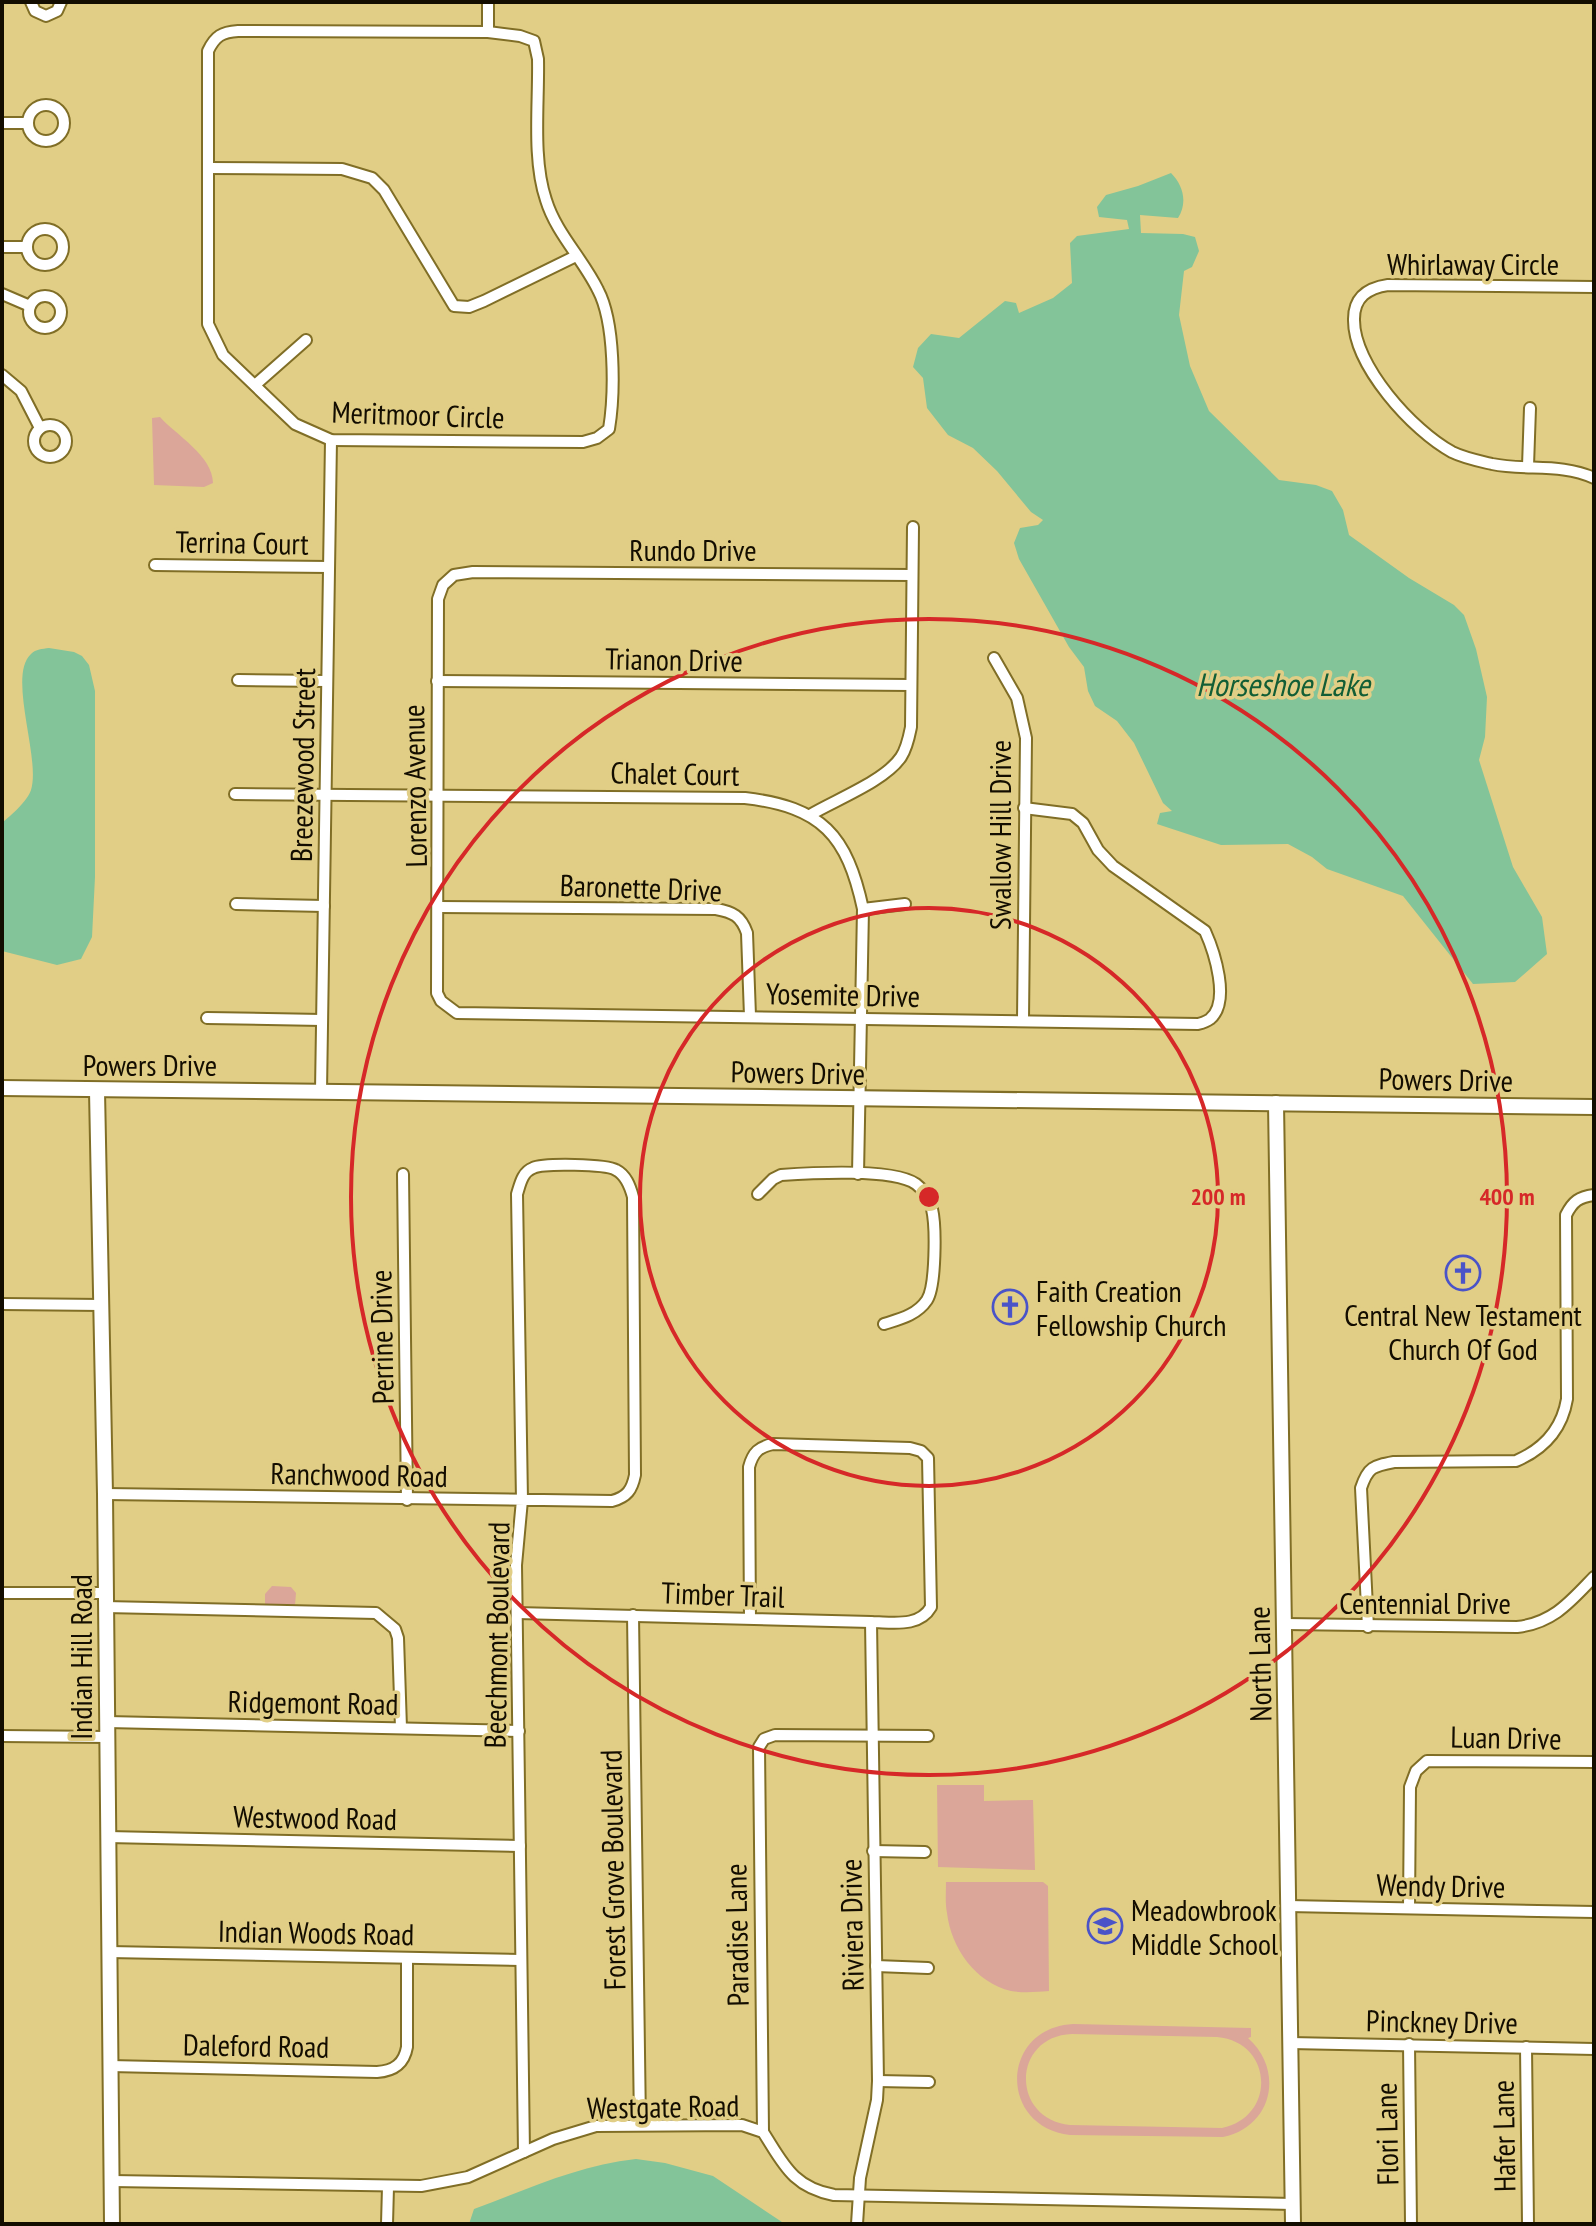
<svg xmlns="http://www.w3.org/2000/svg" width="1596" height="2226" viewBox="0 0 1596 2226" font-family="'PT Sans Narrow',sans-serif">
  <style>
    .green { fill: #dba699; fill-rule: evenodd }
    .water { fill: #83c499 }
    .lines { fill: none; stroke-linecap: round; stroke-linejoin: round }
    .minor-casing { stroke: #806e26; stroke-width: 14 }
    .tertiary-casing { stroke: #806e26; stroke-width: 18 }
    .minor { stroke: #fff; stroke-width: 10 }
    .tertiary { stroke: #fff; stroke-width: 14 }
    .ring { fill: none; stroke: #d62828; stroke-width: 4 }
    .labels { text-anchor: middle; dominant-baseline: central; stroke-width: 7; stroke-linejoin: round; paint-order: stroke }
    .street-label { font-size: 30px; fill: #130d00; stroke: #e1ce86 }
    .poi-label { font-size: 30px; fill: #130d00; stroke: #e1ce86; text-anchor: start }
    .water-label { font-size: 32px; font-style: italic; fill: #125e36; stroke: #e1ce86 }
    .centre { fill: #d62828; stroke: #e1ce86; stroke-width: 4 }
    .ring-label { font-size: 24px; text-anchor: middle; font-weight: bold; fill: #d62828; stroke: #e1ce86; stroke-width: 7; stroke-linejoin: round; paint-order: stroke }
  </style>
  <rect width="100%" height="100%" fill="#e1ce86"/>
  <g class="green">
    <path d="M160,417c16,18 53,39 53,66l-9,4 -50,-2 -2,-67z"/>
    <path d="M272,1586l19,1 5,6 -1,12h-30v-11z"/>
    <path d="M937,1785h47v16l49,-1 2,70 -97,-3z"/>
    <path d="M946,1882h97l5,4 1,105c-13,1 -26,2 -38,0 -35,-8 -60,-43 -64,-78 -2,-10 -1,-21 -1,-31z"/>
    <path d="M1073,2024l178,4v9l-3,1c37,33 24,89 -25,99l-153,-2c-72,-8 -70,-107 3,-111zM1072,2034l145,3c56,5 60,79 5,91l-152,-3c-60,-6 -58,-89 2,-91z"/>
  </g>
  <g class="water">
    <path d="M1171,173c12,12 17,29 7,45l-38,-3 1,18 42,1 12,3 4,14 -7,16 -8,4 -5,44 11,51 19,45 70,69 37,5 16,6 11,19 6,25 60,43 45,27 10,10 12,34 11,48 -2,40 -6,23 34,107 29,50 5,37 -32,28 -42,2 -70,-88 -76,-27 -15,-12 -24,-13 -67,1 -64,-21 3,-11 12,-2 -9,-8 -29,-60 -17,-22 -22,-15 -7,-15 -4,-24 -15,-20 -50,-88 -5,-16 6,-15 18,-3 5,-5 -12,-8 -34,-41 -24,-23 -25,-13 -21,-27 -4,-30 -10,-11 5,-19 13,-14 28,4 46,-37 11,2 3,10 34,-15 19,-15 -2,-40 7,-7 52,-7 -2,-9 -28,-3 -2,-10 9,-12 32,-9z"/>
    <path d="M49,648l25,4 8,4 7,9 6,26v186l-3,60 -11,22 -24,6 -55,-14v-128c9,-8 25,-21 29,-33 10,-32 -24,-114 0,-136 5,-5 11,-5 18,-6z"/>
    <path d="M636,2159l29,4 48,13 72,48h-316l5,-15c54,-20 105,-44 162,-50z"/>
  </g>
  <g class="lines">
    <g class="minor-casing">
      <g id="minor">
        <path d="M31,2l4,9 11,5 11,-5 4,-9"/>
        <path d="M238,31l250,1 32,4 14,5 4,18c1,44 -6,100 8,141 10,33 37,59 52,90 17,32 17,102 11,139l-12,9 -14,4 -252,-2 -36,-16 -72,-69 -15,-31v-273c7,-15 14,-19 30,-20z"/>
        <path d="M488,32v-30"/>
        <circle cx="46" cy="123" r="18"/>
        <path d="M2,123h26"/>
        <path d="M208,168l134,1 30,9 12,12 70,116 15,1 15,-6 92,-45"/>
        <circle cx="45" cy="247" r="18"/>
        <path d="M2,247h25"/>
        <path d="M1594,287l-206,-2c-20,3 -34,12 -34,34 -1,46 59,112 98,133 12,6 27,9 40,12 35,7 69,-1 102,14"/>
        <path d="M2,294l28,12"/>
        <circle cx="45" cy="312" r="16"/>
        <path d="M2,375l19,16 19,37"/>
        <path d="M255,385l51,-45"/>
        <circle cx="50" cy="441" r="16"/>
        <path d="M1528,466l2,-58"/>
        <path d="M155,565l174,2"/>
        <path d="M912,575l-439,-3 -19,3 -11,10 -5,14 -1,394 4,8 16,12 741,11c4,-1 8,-2 12,-5 21,-17 4,-68 -5,-88l-92,-65 -15,-16 -15,-27 -11,-9 -48,-6"/>
        <path d="M994,658l23,40 9,40 -3,282"/>
        <path d="M238,680l89,1"/>
        <path d="M437,681l474,4"/>
        <path d="M235,794l510,4c77,9 102,37 118,111l-5,265"/>
        <path d="M810,815c25,-15 75,-34 91,-58 6,-9 8,-20 10,-30l2,-200"/>
        <path d="M236,904l88,2"/>
        <path d="M439,907l277,2c17,3 25,7 31,24l3,83"/>
        <path d="M863,909l42,-5"/>
        <path d="M207,1018l115,2"/>
        <path d="M321,1091l10,-651"/>
        <path d="M403,1174l4,326"/>
        <path d="M758,1194l15,-15 8,-4c29,-2 113,-7 135,9 8,6 14,15 16,25 4,17 4,77 -5,91 -10,15 -27,19 -43,24"/>
        <path d="M2,1304l100,1"/>
        <path d="M105,1494c169,3 338,5 507,7 15,-4 20,-11 23,-26l-2,-278c-3,-11 -7,-22 -17,-27 -10,-6 -73,-7 -83,-2 -11,4 -13,17 -16,26l5,306 -6,65 8,587"/>
        <path d="M2,1593h103"/>
        <path d="M105,1607l271,6 19,16 3,9 3,90"/>
        <path d="M517,1613l354,9c21,0 48,6 60,-15l-3,-149 -7,-7 -11,-3 -137,-4c-14,3 -20,8 -24,23l1,152"/>
        <path d="M633,1615l7,510"/>
        <path d="M1285,1624l232,3c36,-4 53,-25 77,-50"/>
        <path d="M1368,1627l-7,-139c7,-21 12,-22 33,-26l122,-1c28,-12 46,-32 51,-62l-1,-184c7,-14 13,-18 28,-20"/>
        <path d="M107,1722l412,9"/>
        <path d="M2,1736l105,1"/>
        <path d="M108,1837l412,9"/>
        <path d="M873,1851l52,1"/>
        <path d="M1288,1906l306,6"/>
        <path d="M1409,1908l1,-121 6,-16 11,-10 167,1"/>
        <path d="M109,1952l412,8"/>
        <path d="M876,1966l52,2"/>
        <path d="M1290,2043l304,6"/>
        <path d="M1409,2044l2,180"/>
        <path d="M1526,2047l2,177"/>
        <path d="M110,2066l267,6c17,-1 27,-8 30,-25v-89"/>
        <path d="M878,2081l51,1"/>
        <path d="M763,2132l-4,-385 5,-8 11,-4 153,1"/>
        <path d="M112,2181l309,5 47,-9 85,-38 43,-13 146,-1 21,7c20,31 29,55 71,63l459,9"/>
        <path d="M387,2224l1,-37"/>
        <path d="M857,2224l3,-46 17,-78 1,-19 -7,-459"/>
      </g>
    </g>
    <g class="tertiary-casing">
      <g id="tertiary">
        <path d="M2,1088l1592,19"/>
        <path d="M97,1091l8,403 7,730"/>
        <path d="M1276,1103l17,1121"/>
      </g>
    </g>
    <use href="#minor" class="minor"/>
    <use href="#tertiary" class="tertiary"/>
  </g>
  <g class="ring">
    <circle cx="929" cy="1197" r="289"/>
    <circle cx="929" cy="1197" r="578"/>
  </g>
  <defs>
    <g id="church-ring" transform="scale(1.8)"><circle r="9.5" fill="#e1ce86" stroke="#4a53c8" stroke-width="1.5"/><path d="M-1.2-6h2.4v3.5h3.3v2.4h-3.3V6h-2.4V-.1h-3.3v-2.4h3.3Z" fill="#4a53c8"/></g>
    <g id="school-ring" transform="scale(1.8)"><circle r="9.5" fill="#e1ce86" stroke="#4a53c8" stroke-width="1.5"/><path d="M0-5L7-2L0 1L-7-2ZM-4 1L0 2.5L4 1V4Q0 6-4 4Z" fill="#4a53c8"/></g>
  </defs>
  <g fill-rule="evenodd">
    <use href="#church-ring" x="1463" y="1273"/>
    <use href="#church-ring" x="1010" y="1307"/>
    <use href="#school-ring" x="1105" y="1926"/>
  </g>
  <g class="labels">
    <g class="street-label">
      <text x="1473" y="263">Whirlaway Circle</text>
      <text transform="translate(418 414) rotate(2)">Meritmoor Circle</text>
      <text transform="translate(242 542) rotate(1)">Terrina Court</text>
      <text x="693" y="549">Rundo Drive</text>
      <text transform="translate(674 659) rotate(1)">Trianon Drive</text>
      <text transform="translate(302 765) rotate(-89)">Breezewood Street</text>
      <text transform="translate(675 773) rotate(1)">Chalet Court</text>
      <text transform="translate(414 786) rotate(-91)">Lorenzo Avenue</text>
      <text transform="translate(999 835) rotate(-90)">Swallow Hill Drive</text>
      <text transform="translate(641 887) rotate(2)">Baronette Drive</text>
      <text transform="translate(843 994) rotate(1)">Yosemite Drive</text>
      <text x="150" y="1064">Powers Drive</text>
      <text transform="translate(798 1072) rotate(1)">Powers Drive</text>
      <text transform="translate(1446 1079) rotate(1)">Powers Drive</text>
      <text transform="translate(381 1337) rotate(-91)">Perrine Drive</text>
      <text transform="translate(359 1474) rotate(1)">Ranchwood Road</text>
      <text transform="translate(723 1594) rotate(2)">Timber Trail</text>
      <text x="1425" y="1602">Centennial Drive</text>
      <text transform="translate(496 1635) rotate(-89)">Beechmont Boulevard</text>
      <text transform="translate(80 1657) rotate(-90)">Indian Hill Road</text>
      <text transform="translate(1259 1664) rotate(-91)">North Lane</text>
      <text transform="translate(313 1702) rotate(1)">Ridgemont Road</text>
      <text transform="translate(1506 1737) rotate(1)">Luan Drive</text>
      <text transform="translate(315 1817) rotate(1)">Westwood Road</text>
      <text transform="translate(612 1870) rotate(-91)">Forest Grove Boulevard</text>
      <text transform="translate(1441 1885) rotate(1)">Wendy Drive</text>
      <text transform="translate(851 1925) rotate(-91)">Riviera Drive</text>
      <text transform="translate(316 1932) rotate(1)">Indian Woods Road</text>
      <text transform="translate(736 1935) rotate(-91)">Paradise Lane</text>
      <text transform="translate(1442 2021) rotate(1)">Pinckney Drive</text>
      <text transform="translate(256 2045) rotate(1)">Daleford Road</text>
      <text transform="translate(663 2106) rotate(-1)">Westgate Road</text>
      <text transform="translate(1386 2134) rotate(-91)">Flori Lane</text>
      <text transform="translate(1503 2136) rotate(-91)">Hafer Lane</text>
    </g>
    <g class="poi-label">
      <text x="1036" y="1290">Faith Creation<tspan x="1036" dy="34">Fellowship Church</tspan></text>
      <text x="1463" y="1314" text-anchor="middle">Central New Testament<tspan x="1463" dy="34">Church Of God</tspan></text>
      <text x="1131" y="1909">Meadowbrook<tspan x="1131" dy="34">Middle School</tspan></text>
    </g>
    <g class="water-label">
      <text x="1283" y="684">Horseshoe Lake</text>
    </g>
  </g>
  <circle cx="929" cy="1197" r="12" class="centre"/>
  <g class="ring-label">
    <text x="1218" y="1205">200 m</text>
    <text x="1507" y="1205">400 m</text>
  </g>
  <rect width="1596" height="2226" fill="none" stroke="#130d00" stroke-width="8"/>
</svg>
